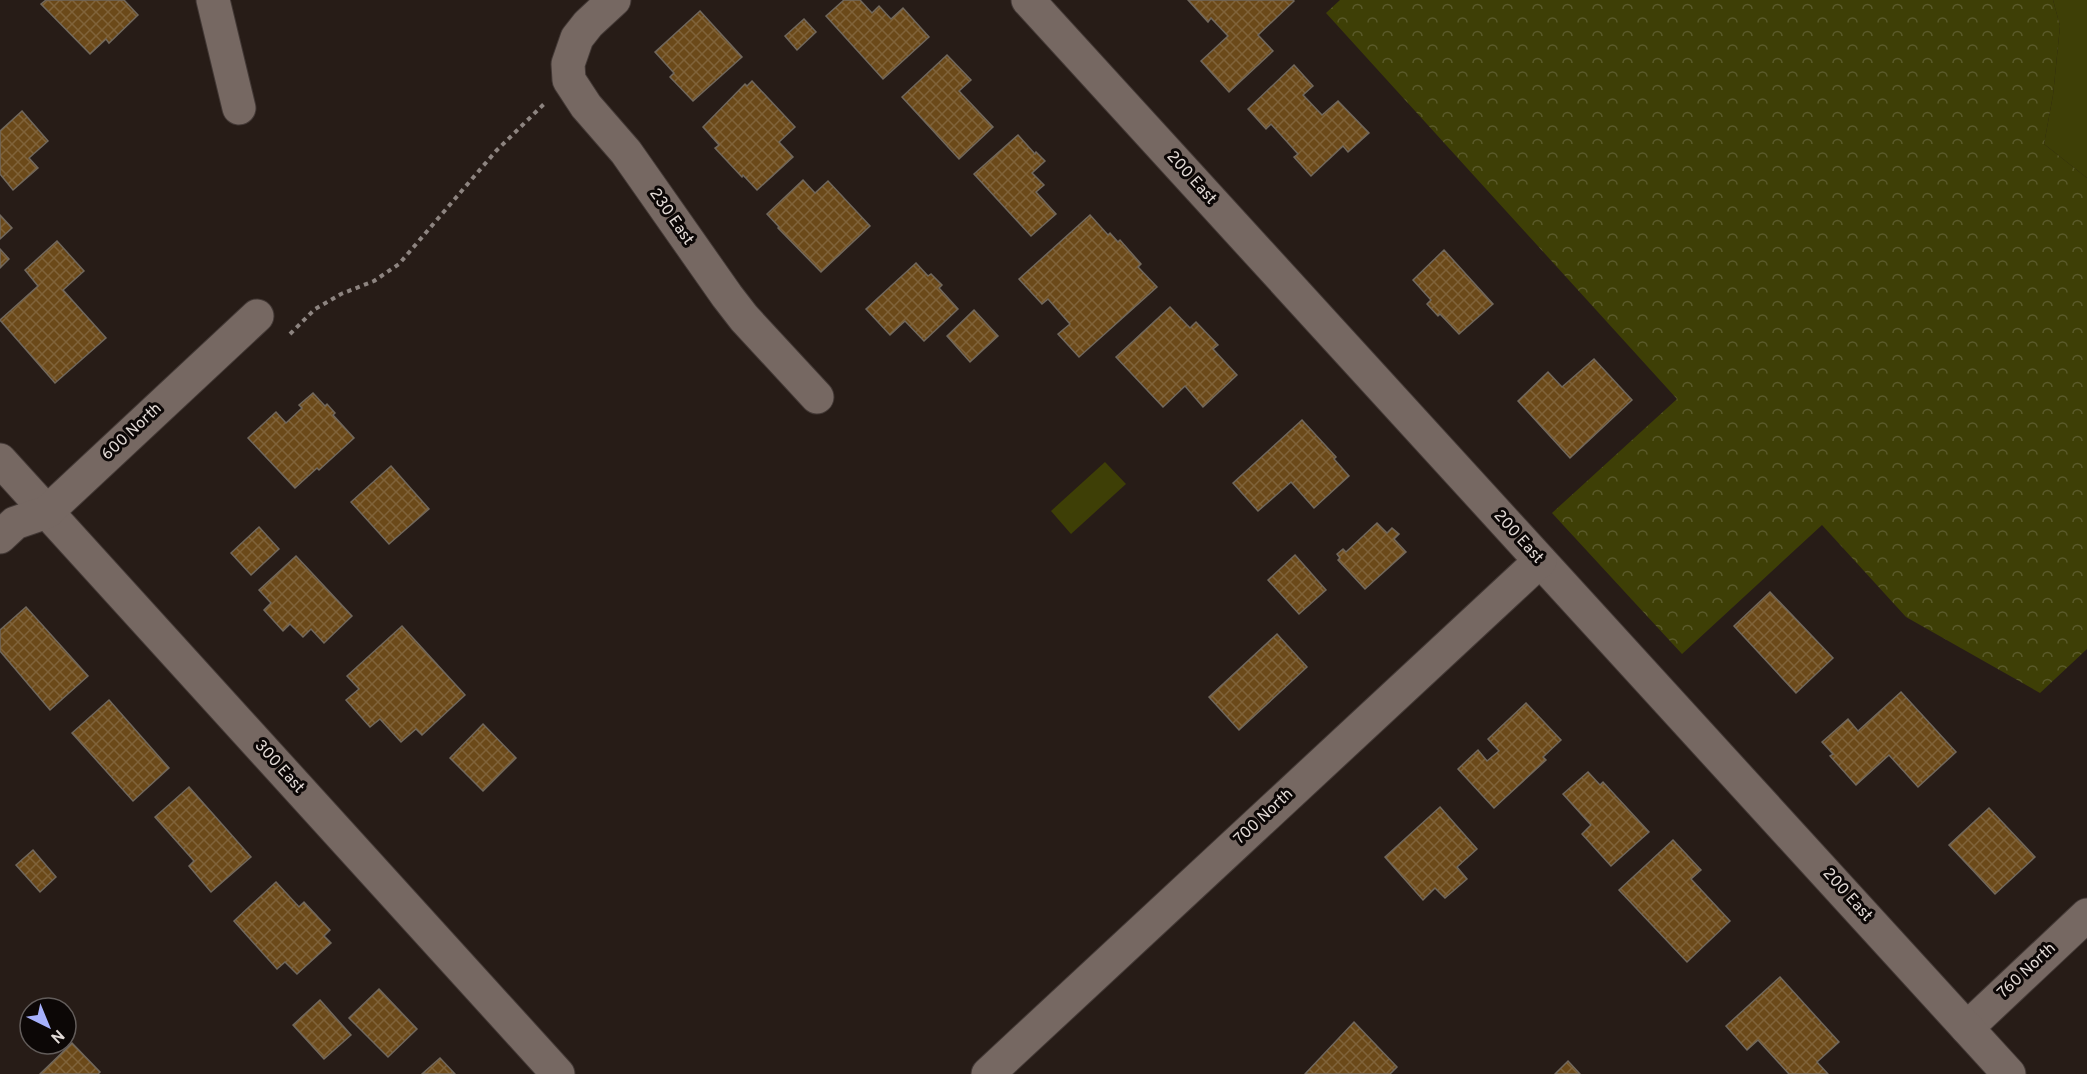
<svg xmlns="http://www.w3.org/2000/svg" width="2087" height="1074" viewBox="0 0 2087 1074" font-family="Overpass,sans-serif">
  <style>
    .grass { fill: #3e3f06 }
    .forest { fill: url(#forest-crowns) }
    .building { fill: url(#building-cross-hatch); stroke: #71685d; stroke-width: 1.5 }
    .lines { fill: none; stroke-linecap: round; stroke-linejoin: round }
    .minor-casing { stroke: #433936; stroke-width: 35 }
    .tertiary-casing { stroke: #433936; stroke-width: 35 }
    .path { stroke: #8d8480; stroke-width: 4; stroke-dasharray: 4.5 4.5; stroke-linecap: butt }
    .minor { stroke: #766862; stroke-width: 33 }
    .tertiary { stroke: #766862; stroke-width: 33 }
    .labels { text-anchor: middle; dominant-baseline: central; stroke-width: 6; stroke-linejoin: round; paint-order: stroke }
    .street-label { font-size: 16px; fill: #e3dbd7; stroke: #0c0706 }
  </style>
  <defs>
    <pattern id="forest-crowns" width="20" height="18" patternUnits="userSpaceOnUse" patternTransform="scale(1.5)"><rect width="20" height="18" fill="#3e3f06"/><path d="M2 6a3 3 0 1 1 6 0M12 15a3 3 0 1 1 6 0" fill="none" stroke="#5a5a2a"/></pattern>
    <pattern id="building-cross-hatch" width="8" height="8" patternUnits="userSpaceOnUse" patternTransform="scale(1.5)"><rect width="8" height="8" fill="#6b4919"/><path d="M0 0l8 8M0 8l8-8" fill="none" stroke="#80633a"/></pattern>
  </defs>
  <rect width="100%" height="100%" fill="#271c17"/>
  <g class="grass">
    <path d="M2053,0h34v178l-43,-34 9,-49 7,-69z"/>
    <path d="M1105,462l21,22 -55,50 -20,-23z"/>
  </g>
  <path class="forest" d="M1340,0h713l7,26 -7,69 -9,49 43,34v471l-47,44 -134,-76 -84,-92 -140,129 -130,-141 125,-114 -351,-386z"/>
  <g class="building">
    <path d="M46,0h78l14,15 -29,28 -3,-4 -16,15 -49,-50z"/>
    <path d="M844,0h16l12,13 7,-7 12,13 12,-11 26,29 -46,42 -57,-63z"/>
    <path d="M1188,0h105l1,1 -36,34 15,16 -44,41 -28,-31 27,-25 -17,-18 -3,4z"/>
    <path d="M700,11l42,46 -49,44 -23,-24 4,-4 -19,-21z"/>
    <path d="M804,19l12,13 -19,18 -12,-14z"/>
    <path d="M947,55l24,25 -12,11 34,36 -34,32 -57,-62z"/>
    <path d="M1294,65l19,21 -10,9 19,20 16,-14 31,32 -21,19 -5,-6 -32,30 -17,-19 4,-3 -27,-30 -5,5 -18,-20z"/>
    <path d="M752,81l43,46 -16,15 14,15 -36,33 -14,-15 -1,2 -27,-29 4,-3 -16,-18 42,-43 2,2z"/>
    <path d="M22,111l26,30 -19,17 9,10 -25,22 -13,-16v-43z"/>
    <path d="M1018,135l17,19 1,-2 9,9 -13,12 12,12 -8,7 20,22 -25,22 -57,-62z"/>
    <path d="M803,180l12,13 13,-12 42,45 -49,46 -43,-44 1,-1 -12,-13z"/>
    <path d="M0,215l12,13 -12,11z"/>
    <path d="M1090,215l18,20 2,-2 8,9 2,-2 21,24 -3,3 19,20 -78,70 -21,-23 12,-10 -22,-25 -6,5 -23,-25z"/>
    <path d="M57,241l27,30 -21,19 43,48 -51,45 -55,-63 38,-34 -13,-16z"/>
    <path d="M0,249l9,10 -9,9z"/>
    <path d="M1444,250l49,54 -34,30 -19,-20 -2,2 -11,-12 4,-4 -18,-20z"/>
    <path d="M916,263l12,13 3,-2 11,11 -3,3 19,21 -34,32 -19,-20 -15,14 -24,-26z"/>
    <path d="M1170,307l20,21 6,-6 22,23 -5,4 24,26 -34,32 -18,-21 -22,21 -47,-50z"/>
    <path d="M974,310l24,26 -28,26 -23,-26z"/>
    <path d="M1594,359l38,41 -62,58 -52,-57 30,-29 14,15z"/>
    <path d="M313,393l12,13 2,-2 8,9 -2,2 21,23 -35,32 -2,-2 -22,20 -47,-50 28,-26 10,11 16,-15 -3,-3z"/>
    <path d="M1302,420l34,37 -2,2 15,17 -35,32 -23,-26 -33,29 -25,-28z"/>
    <path d="M391,466l38,43 -40,35 -38,-42z"/>
    <path d="M1377,523l10,10 5,-5 7,6 -5,5 12,13 -41,37 -27,-29 2,-2 -3,-4 6,-5 3,3z"/>
    <path d="M259,527l20,22 -28,26 -20,-22z"/>
    <path d="M1295,555l31,35 -27,24 -31,-34z"/>
    <path d="M296,556l56,60 -28,27 -13,-14 -8,8 -13,-13 -7,7 -19,-21 7,-7 -12,-13z"/>
    <path d="M1770,592l63,66 -37,35 -62,-67z"/>
    <path d="M26,607l62,69 -38,34 -50,-59v-21z"/>
    <path d="M402,626l63,69 -43,40 -6,-6 -15,13 -21,-23 -10,8 -24,-27 13,-11 -12,-13z"/>
    <path d="M1277,634l30,33 -68,63 -30,-33z"/>
    <path d="M1901,692l55,60 -38,35 -29,-32 -33,30 -26,-29 3,-2 -11,-12 26,-23 10,12z"/>
    <path d="M109,700l60,68 -36,33 -61,-68z"/>
    <path d="M1526,703l35,37 -18,17 3,3 -52,48 -36,-39 20,-19 9,11 12,-10 -11,-12z"/>
    <path d="M483,724l33,34 -33,33 -33,-33z"/>
    <path d="M1588,772l12,13 3,-3 46,50 -38,34 -29,-32 9,-9 -28,-31z"/>
    <path d="M189,787l62,70 -40,35 -22,-26 5,-5 -39,-44z"/>
    <path d="M1440,807l37,42 -20,18 10,12 -22,19 -10,-10 -12,12 -38,-43z"/>
    <path d="M1989,808l46,49 -40,37 -46,-49z"/>
    <path d="M1673,840l28,30 -10,9 39,42 -43,41 -68,-72z"/>
    <path d="M33,850l23,27 -16,15 -24,-27z"/>
    <path d="M276,882l23,25 5,-5 26,28 -6,6 7,7 -34,31 -12,-12 -8,7 -43,-48z"/>
    <path d="M1780,977l59,65 -22,20 11,12h-39l-31,-34 -11,10 -21,-24z"/>
    <path d="M379,989l38,40 -29,28 -39,-39z"/>
    <path d="M320,1000l31,35 -27,24 -31,-34z"/>
    <path d="M1354,1022l43,45 -7,7h-85z"/>
    <path d="M72,1043l28,29 -2,2h-58z"/>
    <path d="M440,1058l15,16h-33z"/>
    <path d="M1568,1061l12,13h-25z"/>
  </g>
  <g class="lines">
    <g class="minor-casing">
      <g id="minor">
        <path d="M213,0l26,108"/>
        <path d="M614,0l-26,24 -11,14 -9,26 1,16 17,26 40,46 101,144 17,22 73,79"/>
        <path d="M0,460l558,614"/>
        <path d="M0,537l15,-14 32,-11 210,-196"/>
        <path d="M1967,1028l120,-113"/>
      </g>
    </g>
    <g class="tertiary-casing">
      <g id="tertiary">
        <path d="M1028,0l981,1074"/>
        <path d="M988,1074l552,-513"/>
      </g>
    </g>
    <path class="path" d="M290,334l25,-25 26,-15 33,-13 25,-17 97,-113 49,-48"/>
    <use href="#minor" class="minor"/>
    <use href="#tertiary" class="tertiary"/>
  </g>
  <g class="labels">
    <g class="street-label">
      <text transform="translate(1191 178) rotate(48)">200 East</text>
      <text transform="translate(671 217) rotate(55)">230 East</text>
      <text transform="translate(132 432) rotate(-43)">600 North</text>
      <text transform="translate(1518 537) rotate(48)">200 East</text>
      <text transform="translate(279 767) rotate(48)">300 East</text>
      <text transform="translate(1264 817) rotate(-43)">700 North</text>
      <text transform="translate(1847 895) rotate(48)">200 East</text>
      <text transform="translate(2027 971) rotate(-43)">760 North</text>
    </g>
  </g>
  <g transform="translate(48 1026) rotate(137)"><circle r="28" fill="#0c0706" stroke="#625c5a" stroke-width="1.5"/>
  <path d="M0-4.5L10 22L0 15L-10 22Z" fill="#a7b1fc"/>
  <text y="-9" font-size="16" font-weight="bold" text-anchor="middle" fill="#e3dbd7">N</text>
  </g>
</svg>
